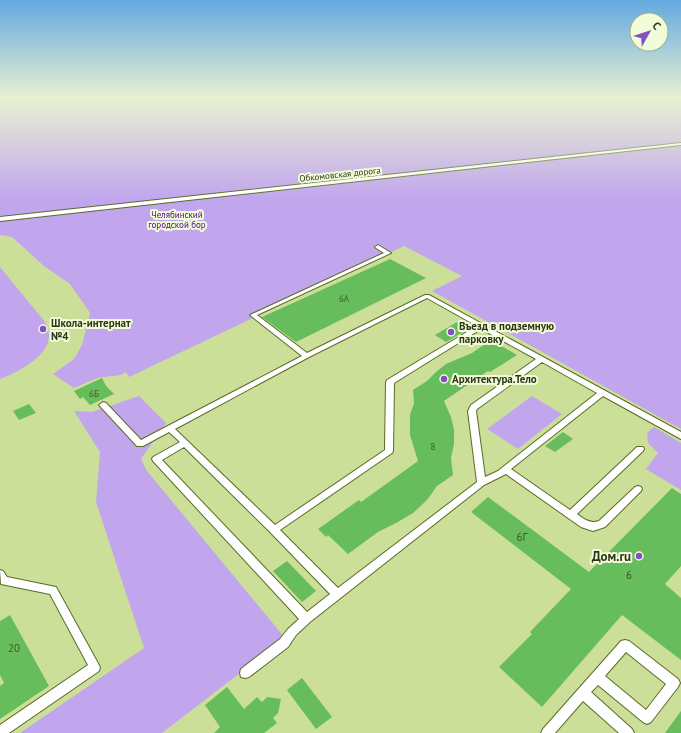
<svg xmlns="http://www.w3.org/2000/svg" width="681" height="733" viewBox="0 0 681 733" font-family="'PT Sans',sans-serif">
  <style>
    .green { fill: #c1a6ee }
    .building { fill: #67bc5c }
    .lines { fill: none; stroke-linecap: round; stroke-linejoin: round }
    .service-casing { stroke: #5b6b27; stroke-width: 2 }
    .service { fill: #fff; fill-rule: evenodd }
    .poi-dot { fill: #844ec5; stroke: #f1fcd8; stroke-width: 1.5 }
    .labels { text-anchor: middle; dominant-baseline: central; stroke-width: 4; stroke-linejoin: round; paint-order: stroke }
    .far-street-label { font-size: 9px; fill: #2e3619; stroke: #f1fcd8 }
    .far-park-label { font-size: 9px; fill: #50028a; stroke: #f1fcd8 }
    .number-label { font-size: 9px; fill: #3c582a }
    .poi-label { font-size: 11px; font-weight: bold; fill: #2e3619; stroke: #f1fcd8; text-anchor: start }
    .near-number-label { font-size: 11px; fill: #3c582a }
    .near-poi-label { font-size: 13px; font-weight: bold; fill: #2e3619; stroke: #f1fcd8; text-anchor: end }
  </style>
  <rect width="100%" height="100%" fill="#cbdf99"/>
  <g class="green">
    <path d="M0,97h681v332l-249,-138 30,-15 -58,-30 -275,131 -3,-5 -5,3 -24,3 -23,10 -21,-14 21,-15 8,-14 8,-32 -20,-29 -26,-18 -32,-29 -12,-2z"/>
    <path d="M0,267l45,55c17,28 -24,49 -45,57z"/>
    <path d="M139,396l27,27 -25,36 6,12 138,167 -123,95h-142l124,-85 -48,-146 4,-50 -26,-41 18,1z"/>
    <path d="M532,396l30,18 -44,35 -31,-20z"/>
    <path d="M654,427l27,16v47l-35,-21 12,-16 -10,-10 -1,-10z"/>
  </g>
  <g class="building">
    <path d="M390,259l36,19 -130,64 -34,-25z"/>
    <path d="M457,322l11,7 -22,13 -11,-7z"/>
    <path d="M491,340l26,15 -27,17 -2,-1 -44,30 7,16 3,13v14l-3,14 2,17 -16,11 -10,14 -14,13 -17,10 -18,9 -30,22 -20,-19 -2,2 -8,-8 41,-29 2,2 57,-41 -8,-26v-20l4,-12 -1,-13 14,-9 9,-9 10,-8 26,-11z"/>
    <path d="M102,378l4,8 8,8 -24,11 -7,-8 -3,2 -6,-8z"/>
    <path d="M29,404l7,9 -17,7 -6,-9z"/>
    <path d="M563,432l10,7 -18,13 -10,-6z"/>
    <path d="M672,488l9,6v72l-16,18 16,14v62l-59,-45 -80,92 -43,-40 33,-33 -2,-2 41,-43 -100,-77 17,-15 101,75z"/>
    <path d="M287,561l29,30 -14,11 -29,-31z"/>
    <path d="M10,615l39,71 -49,33v-33l4,-3 -4,-8v-54z"/>
    <path d="M302,678l30,39 -16,12 -29,-39z"/>
    <path d="M227,687l17,22 13,-12 5,5 5,-5 14,2 -3,14 -5,5 4,5 -13,10h-50l6,-6 -15,-22z"/>
    <path d="M681,711v22h-16z"/>
  </g>
  <g class="lines">
    <g class="service-casing">
      <g id="service">
        <path d="M681,143v2l-681,76v-4z"/>
        <path d="M378,245l13,8 -134,62 50,38 118,-58h4l252,137v7l-78,-43 -92,73 59,41 67,-63h6l1,2 -1,2 -66,63c7,5 13,10 22,7l36,-34 3,-1 3,1 1,2 -1,2 -36,36 -12,4 -12,-4 -75,-53 -22,11 -174,137 -14,13 -8,12 -39,30 -4,1 -4,-1 -1,-4 1,-4 39,-30 8,-10 11,-10 -146,-158 -1,-2 1,-2 27,-15 -11,-10 -26,14h-6l-38,-41 4,-3 3,1 35,37 161,-84 -52,-41 134,-62 -8,-5 -1,-1zM427,298l50,28 -90,54 -1,2 -1,68 -110,75 -100,-96 134,-72zM481,329l55,30 -65,46 -3,6 9,71 -139,106 -58,-58 112,-77 1,-2 1,-68zM542,362l55,31 -99,78 -13,6 -9,-66 1,-2zM184,447l87,86 59,61 -23,18 -145,-152z"/>
        <path d="M0,570l3,1 4,6 49,10 44,80 -1,4 -90,62h-9v-8l88,-60 -38,-71 -49,-10z"/>
        <path d="M625,640l4,1 49,38 2,4 -2,4 -27,35 -4,2 -4,-2 -45,-37 -7,7 41,37 2,4h-15l-36,-32 -28,32h-14l2,-4 78,-88zM626,652l40,32 -20,26 -41,-34z"/>
      </g>
    </g>
    <use href="#service" class="service"/>
  </g>
  <linearGradient id="sky" x2="0" y2="1"><stop stop-color="#63a9e1"/><stop offset="0.49" stop-color="#e8f1d1"/><stop offset="1" stop-color="#e8f1d1" stop-opacity="0"/></linearGradient>
  <rect width="681" height="199" fill="url(#sky)"/>
  <g class="poi-dot">
    <circle cx="43" cy="329" r="4"/>
    <circle cx="451" cy="332" r="4"/>
    <circle cx="444" cy="379" r="4"/>
    <circle cx="639" cy="556" r="4"/>
  </g>
  <g class="labels">
    <g class="far-street-label">
      <text transform="translate(340 174) rotate(-6)">Обкомовская дорога</text>
    </g>
    <g class="far-park-label">
      <text x="177" y="214">Челябинский<tspan x="177" dy="10">городской бор</tspan></text>
    </g>
    <g class="number-label">
      <text x="344" y="298">6А</text>
      <text x="94" y="393">6Б</text>
      <text x="433" y="446">8</text>
    </g>
    <g class="poi-label">
      <text x="51" y="323">Школа-интернат<tspan x="51" dy="13">№4</tspan></text>
      <text x="459" y="326">Въезд в подземную<tspan x="459" dy="13">парковку</tspan></text>
      <text x="452" y="379">Архитектура.Тело</text>
    </g>
    <g class="near-number-label">
      <text x="522" y="537">6Г</text>
      <text x="629" y="575">6</text>
      <text x="14" y="648">20</text>
    </g>
    <g class="near-poi-label">
      <text x="631" y="556">Дом.ru</text>
    </g>
  </g>
  <g transform="translate(649 32) rotate(51)"><circle r="19" fill="#f1fcd8" stroke="#a3ad8c"/>
  <path d="M0-3L7 15L0 10L-7 15Z" fill="#844ec5"/>
  <text y="-6" font-size="11" font-weight="bold" text-anchor="middle" fill="#2e3619">С</text>
  </g>
</svg>
